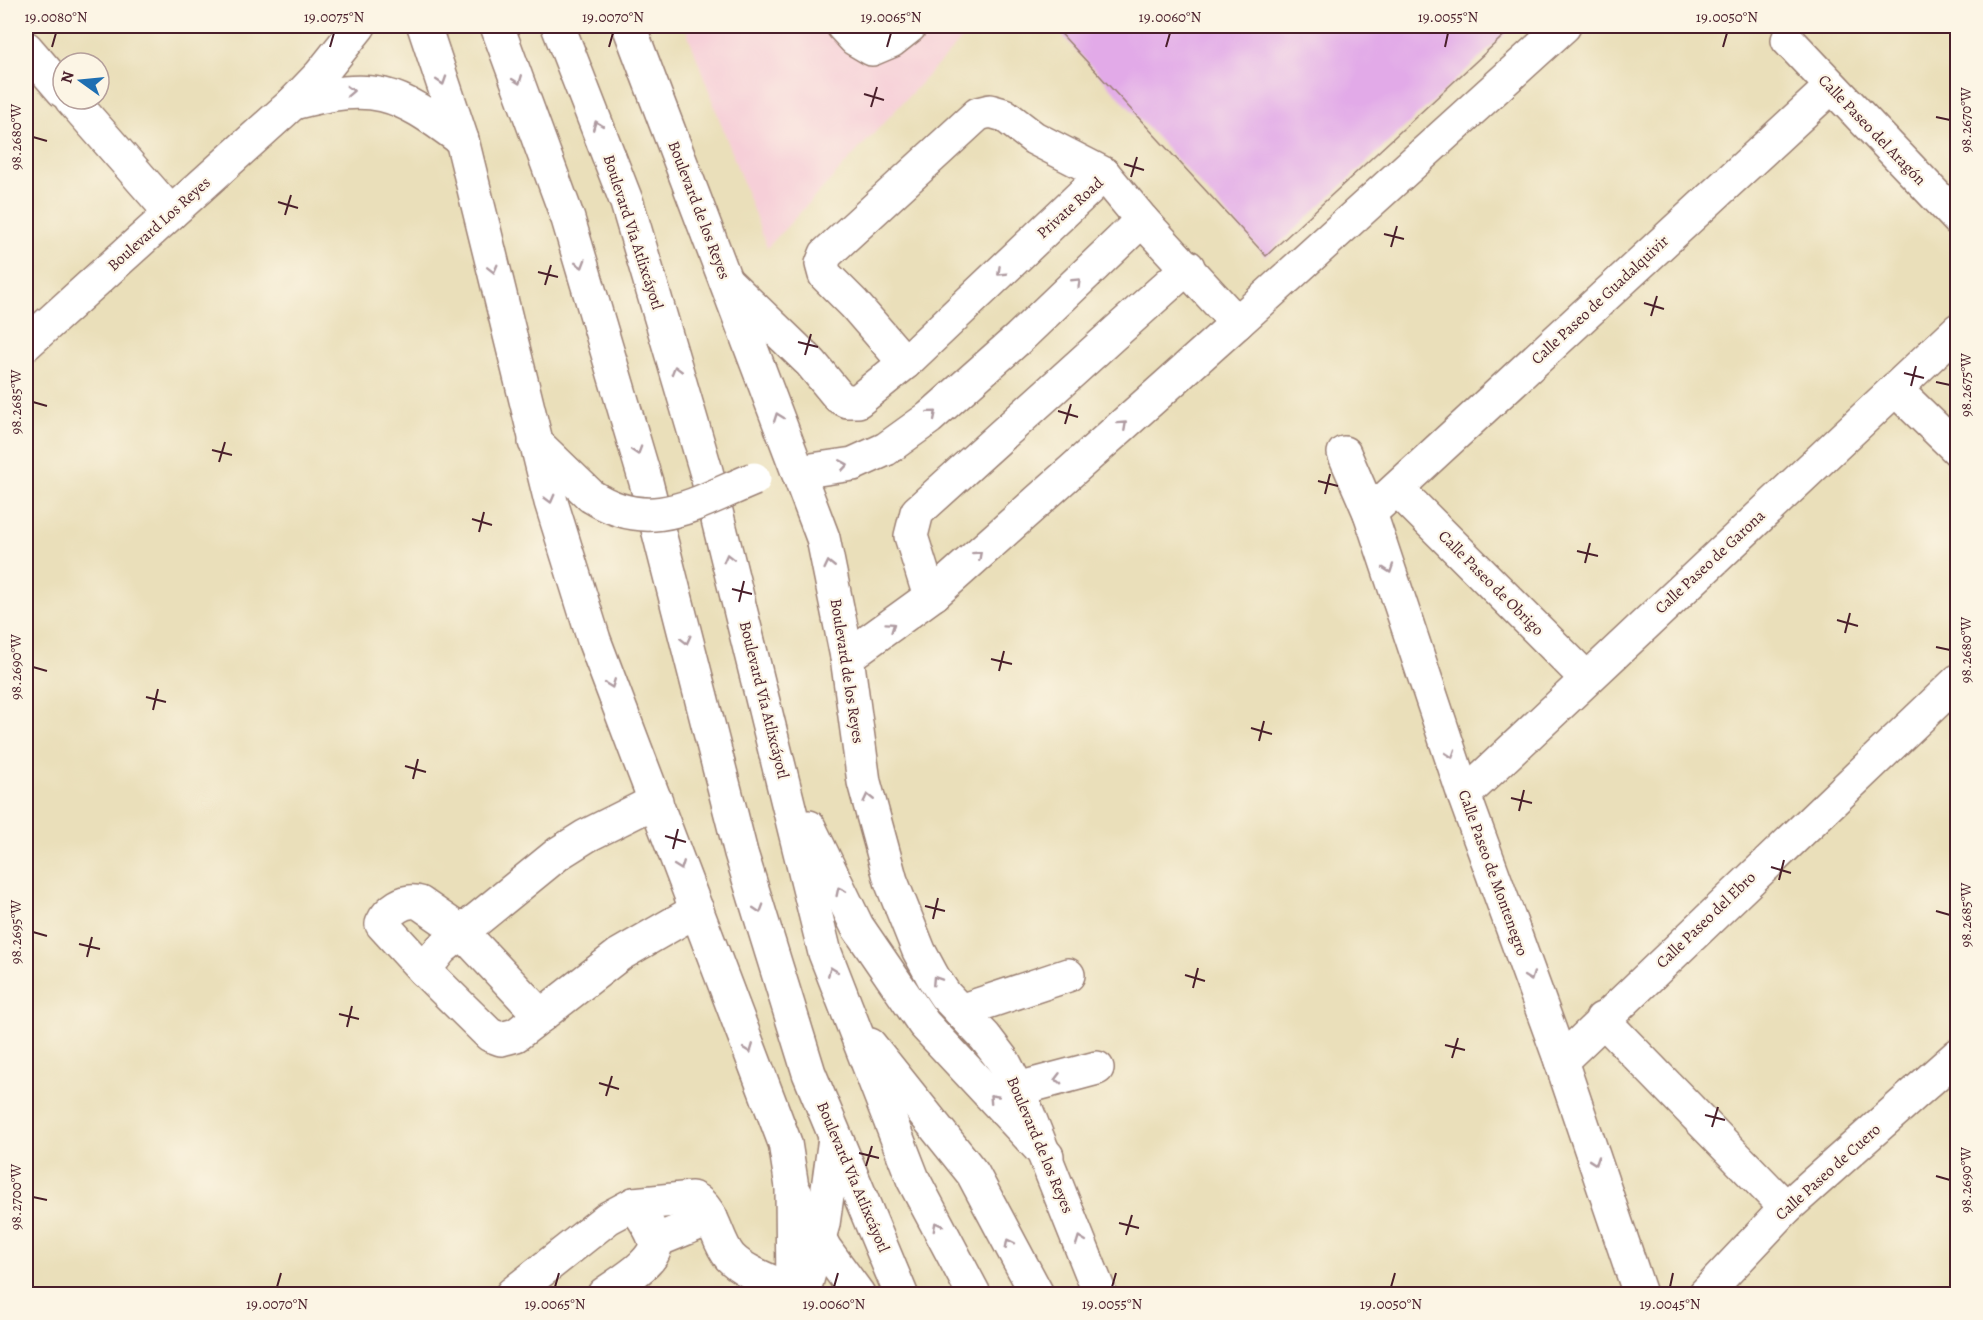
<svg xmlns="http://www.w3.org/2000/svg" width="1983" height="1320" viewBox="0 0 1983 1320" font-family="Alegreya,serif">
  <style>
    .built { fill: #f6cfd8 }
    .building { fill: #e2aae8 }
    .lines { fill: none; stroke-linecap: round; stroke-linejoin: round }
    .minor-casing { stroke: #9a7f72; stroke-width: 36 }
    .major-casing { stroke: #9a7f72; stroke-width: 36 }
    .highway-casing { stroke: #9a7f72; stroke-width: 36 }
    .minor { stroke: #fff; stroke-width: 33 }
    .major { stroke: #fff; stroke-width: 33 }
    .highway { stroke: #fff; stroke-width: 33 }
    .major-bridge-casing { stroke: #9a7f72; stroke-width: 36; stroke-linecap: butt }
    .major-bridge { stroke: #fff; stroke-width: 33 }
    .oneway { stroke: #ae9aa0 }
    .ticks { fill: none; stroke: #4a1f2b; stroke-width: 2 }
    .labels { text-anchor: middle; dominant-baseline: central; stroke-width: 4.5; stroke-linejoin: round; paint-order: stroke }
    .street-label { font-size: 16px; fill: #4a1f2b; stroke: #fcf5e5 }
    .neatline { fill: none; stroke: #4a1f2b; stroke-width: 2 }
    .ticks-label { font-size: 15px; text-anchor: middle; fill: #4a1f2b }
  </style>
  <rect width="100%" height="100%" fill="#fcf5e5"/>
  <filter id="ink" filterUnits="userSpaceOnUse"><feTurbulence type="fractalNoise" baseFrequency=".0167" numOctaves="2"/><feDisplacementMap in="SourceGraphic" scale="12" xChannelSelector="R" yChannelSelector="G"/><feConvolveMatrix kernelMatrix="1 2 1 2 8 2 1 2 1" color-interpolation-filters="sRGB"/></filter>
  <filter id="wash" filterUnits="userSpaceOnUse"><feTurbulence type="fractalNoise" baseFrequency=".008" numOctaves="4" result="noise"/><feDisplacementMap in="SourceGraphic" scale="24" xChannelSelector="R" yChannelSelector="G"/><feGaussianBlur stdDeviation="1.35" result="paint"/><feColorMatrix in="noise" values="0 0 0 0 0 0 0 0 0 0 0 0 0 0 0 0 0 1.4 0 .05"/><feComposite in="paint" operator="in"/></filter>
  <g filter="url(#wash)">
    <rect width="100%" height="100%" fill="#eadfba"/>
    <path class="built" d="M685,26h289l-207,222z"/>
    <g id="blocks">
      <path class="building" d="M1054,26h460l-248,230z"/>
    </g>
  </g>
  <g filter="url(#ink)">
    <use href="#blocks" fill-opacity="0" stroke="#9a7f72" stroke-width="1.5"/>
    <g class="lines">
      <g class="minor-casing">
        <g id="minor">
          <path d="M843,26l12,13 17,10 19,-8 19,-15"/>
          <path d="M1788,40l170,179"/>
          <path d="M26,48l37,43"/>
          <path d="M71,99l100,114"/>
          <path d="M293,103c82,-21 102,-13 169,37"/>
          <path d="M726,281l85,82 28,34 8,4h11l47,-38 199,-189"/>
          <path d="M26,344l267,-241 27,-28 39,-49"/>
          <path d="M905,363l-51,-59 -29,-29 -3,-11 4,-10 152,-140 12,-3 14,4 30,23 70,36 38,46 95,103 327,-297"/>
          <path d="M1895,389l63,61"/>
          <path d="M1344,453l26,60 94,282 97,266 79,233"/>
          <path d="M798,472l55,-8 33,-15 43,-31 90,-80 123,-118"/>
          <path d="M1397,489l189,189"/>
          <path d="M1370,513l461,-426"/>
          <path d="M934,594l-8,-10 -15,-48 6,-24 271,-245"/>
          <path d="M847,657l87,-63 303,-271"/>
          <path d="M1464,795l494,-465"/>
          <path d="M656,801l-70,35 -27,17 -118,96 -17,21 66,65 11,4 15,-4 103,-80 78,-45"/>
          <path d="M424,970l-42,-46c6,-14 23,-26 38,-21l42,29 79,84"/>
          <path d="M960,1011l108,-36"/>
          <path d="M1602,1019l184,189"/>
          <path d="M1561,1061l397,-380"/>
          <path d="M1018,1089l79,-21"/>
          <path d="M655,1241l56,-23"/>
          <path d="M512,1294l96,-76 26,-14 58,-6c23,11 23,41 38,59 15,16 44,25 63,34"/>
          <path d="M604,1294c13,-10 55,-33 51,-52 -3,-13 -14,-27 -21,-38"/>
          <path d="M1705,1294l81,-86 172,-153"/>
        </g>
      </g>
      <g class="major-casing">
        <g id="major">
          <path d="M424,26l38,114 89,362 43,138 191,503 7,44 1,107"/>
          <path d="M629,26l194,512 24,119 17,125 27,99 28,70 14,26 12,18 40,42 19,25 14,27 82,205"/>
          <path d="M535,442l56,54"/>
        </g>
      </g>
      <g class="highway-casing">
        <g id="highway">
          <path d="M497,26l71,193 78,263 95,371 68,220 92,221"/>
          <path d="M558,26l69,177 79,268 119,482 88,226 61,115"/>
          <path d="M809,827l48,99 67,98 123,132"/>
          <path d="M870,1045l103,129 64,120"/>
          <path d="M792,1187l33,62 33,45"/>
          <path d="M803,1294l20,-70 12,-86"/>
        </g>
      </g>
      <use href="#minor" class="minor"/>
      <use href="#major" class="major"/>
      <use href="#highway" class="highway"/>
      <g class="major-bridge-casing">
        <path id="major-bridge" d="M591,496c60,39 104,7 163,-17"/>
      </g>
      <use href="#major-bridge" class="major-bridge"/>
    </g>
    <defs><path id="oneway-chevron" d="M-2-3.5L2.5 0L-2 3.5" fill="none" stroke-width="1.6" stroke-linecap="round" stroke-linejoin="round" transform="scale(1.5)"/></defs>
    <g class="oneway">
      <use href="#oneway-chevron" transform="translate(518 80) rotate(69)"/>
      <use href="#oneway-chevron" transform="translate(442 81) rotate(72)"/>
      <use href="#oneway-chevron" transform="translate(350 91) rotate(-3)"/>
      <use href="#oneway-chevron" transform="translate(597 125) rotate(-111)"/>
      <use href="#oneway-chevron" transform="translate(581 264) rotate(73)"/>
      <use href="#oneway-chevron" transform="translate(493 269) rotate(76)"/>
      <use href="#oneway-chevron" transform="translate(1001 272) rotate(137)"/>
      <use href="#oneway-chevron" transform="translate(1077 282) rotate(-44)"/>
      <use href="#oneway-chevron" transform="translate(676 370) rotate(-106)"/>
      <use href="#oneway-chevron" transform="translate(933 414) rotate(-40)"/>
      <use href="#oneway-chevron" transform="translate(778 417) rotate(-110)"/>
      <use href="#oneway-chevron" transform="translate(1123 425) rotate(-42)"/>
      <use href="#oneway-chevron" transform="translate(637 451) rotate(73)"/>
      <use href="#oneway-chevron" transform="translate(844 465) rotate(-9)"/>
      <use href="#oneway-chevron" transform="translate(550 499) rotate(75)"/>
      <use href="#oneway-chevron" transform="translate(978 555) rotate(-42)"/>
      <use href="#oneway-chevron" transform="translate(728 558) rotate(-104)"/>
      <use href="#oneway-chevron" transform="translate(829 565) rotate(-103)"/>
      <use href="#oneway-chevron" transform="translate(1389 569) rotate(71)"/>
      <use href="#oneway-chevron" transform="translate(891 626) rotate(-35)"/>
      <use href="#oneway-chevron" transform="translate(686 640) rotate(76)"/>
      <use href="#oneway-chevron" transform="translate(611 684) rotate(69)"/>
      <use href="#oneway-chevron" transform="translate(1451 754) rotate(71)"/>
      <use href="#oneway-chevron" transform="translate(868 798) rotate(-103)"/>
      <use href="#oneway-chevron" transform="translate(680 866) rotate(69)"/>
      <use href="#oneway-chevron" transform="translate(840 891) rotate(-116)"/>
      <use href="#oneway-chevron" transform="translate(759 909) rotate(73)"/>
      <use href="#oneway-chevron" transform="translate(832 971) rotate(-111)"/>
      <use href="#oneway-chevron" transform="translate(1530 977) rotate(70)"/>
      <use href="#oneway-chevron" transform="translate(936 980) rotate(-123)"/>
      <use href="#oneway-chevron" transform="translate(749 1049) rotate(69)"/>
      <use href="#oneway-chevron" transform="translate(1058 1079) rotate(165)"/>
      <use href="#oneway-chevron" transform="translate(993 1098) rotate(-133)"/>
      <use href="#oneway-chevron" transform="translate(1595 1161) rotate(71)"/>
      <use href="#oneway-chevron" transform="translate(937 1226) rotate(-118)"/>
      <use href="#oneway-chevron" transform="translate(1080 1240) rotate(-111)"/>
      <use href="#oneway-chevron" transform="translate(1009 1243) rotate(-117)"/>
    </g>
  </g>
  <path class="ticks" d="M52,47l4,-14M330,47l4,-14M609,47l4,-14M887,47l4,-14M1166,47l4,-14M1445,47l3,-14M1723,47l4,-14M864,94l20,6M871,107l6,-20M1936,117l14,3M33,137l14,4M1124,164l20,6M1131,177l6,-20M278,202l20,6M285,215l6,-20M1384,234l20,5M1391,247l6,-21M538,272l20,5M545,285l6,-20M1644,303l20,6M1651,316l6,-20M798,342l20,5M805,355l6,-21M1904,373l20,5M1936,382l14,3M1911,386l5,-20M33,402l14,4M1058,411l20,6M1065,424l6,-20M212,450l20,5M219,462l6,-20M1318,481l20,5M1325,494l5,-20M472,519l20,6M479,532l5,-20M1577,551l21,5M1585,563l5,-20M732,589l20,5M739,602l5,-21M1837,620l21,6M1845,633l5,-20M1936,647l14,3M991,659l21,5M33,667l14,4M999,671l5,-20M146,697l20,5M153,710l5,-21M1251,728l21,6M1259,741l5,-20M405,766l21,6M413,779l5,-20M1511,798l21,5M1519,811l5,-21M665,836l21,6M673,849l5,-20M1771,867l20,6M1779,880l5,-20M925,906l20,5M1936,911l14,4M933,919l5,-21M33,932l14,4M79,944l21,5M87,957l5,-20M1185,975l20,6M1193,988l5,-20M339,1014l20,5M347,1027l5,-21M1445,1045l20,5M1452,1058l6,-20M599,1083l20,6M606,1096l6,-20M1705,1115l20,5M1712,1127l6,-20M859,1153l20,5M866,1166l6,-20M1936,1176l14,4M33,1197l14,3M1119,1223l20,5M1126,1235l6,-20M277,1287l4,-14M555,1287l4,-14M834,1287l4,-14M1112,1287l4,-14M1391,1287l4,-14M1670,1287l3,-14"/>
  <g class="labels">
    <g class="street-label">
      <text transform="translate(1872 130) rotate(46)">Calle Paseo del Aragón</text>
      <text transform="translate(1070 208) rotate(-42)">Private Road</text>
      <text transform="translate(699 210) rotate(69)">Boulevard de los Reyes</text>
      <text transform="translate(159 224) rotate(-42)">Boulevard Los Reyes</text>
      <text transform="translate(633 232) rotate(72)">Boulevard Vía Atlixcáyotl</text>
      <text transform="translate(1600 300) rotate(-43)">Calle Paseo de Guadalquivir</text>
      <text transform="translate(1710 562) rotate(-43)">Calle Paseo de Garona</text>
      <text transform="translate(1491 583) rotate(45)">Calle Paseo de Obrigo</text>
      <text transform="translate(847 671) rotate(81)">Boulevard de los Reyes</text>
      <text transform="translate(764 700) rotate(76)">Boulevard Vía Atlixcáyotl</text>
      <text transform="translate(1493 873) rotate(70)">Calle Paseo de Montenegro</text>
      <text transform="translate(1706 920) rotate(-44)">Calle Paseo del Ebro</text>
      <text transform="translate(1040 1145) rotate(67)">Boulevard de los Reyes</text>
      <text transform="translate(1828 1172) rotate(-42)">Calle Paseo de Cuero</text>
      <text transform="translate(853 1177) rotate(67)">Boulevard Vía Atlixcáyotl</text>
    </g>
  </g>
  <rect width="1983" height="1320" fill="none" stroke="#fcf5e5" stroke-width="66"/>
  <g transform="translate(81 81) rotate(285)"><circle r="28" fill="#fcf5e5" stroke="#b59f9b" stroke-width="1.5"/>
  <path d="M0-4.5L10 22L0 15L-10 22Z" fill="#1f6fb2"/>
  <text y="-9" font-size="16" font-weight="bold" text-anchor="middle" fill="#4a1f2b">N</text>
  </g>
  <rect x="33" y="33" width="1917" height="1254" class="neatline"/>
  <g class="ticks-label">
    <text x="56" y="22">19.0080°N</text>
    <text x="334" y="22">19.0075°N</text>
    <text x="613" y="22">19.0070°N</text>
    <text x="891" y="22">19.0065°N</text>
    <text x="1170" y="22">19.0060°N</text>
    <text x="1448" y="22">19.0055°N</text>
    <text x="1727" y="22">19.0050°N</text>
    <text transform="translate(1966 120) rotate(-90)" y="5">98.2670°W</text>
    <text transform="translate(16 137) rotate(-90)" y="5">98.2680°W</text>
    <text transform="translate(1966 385) rotate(-90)" y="5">98.2675°W</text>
    <text transform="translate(16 402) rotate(-90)" y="5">98.2685°W</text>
    <text transform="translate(1966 650) rotate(-90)" y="5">98.2680°W</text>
    <text transform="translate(16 667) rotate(-90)" y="5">98.2690°W</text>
    <text transform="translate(1966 915) rotate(-90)" y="5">98.2685°W</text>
    <text transform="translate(16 932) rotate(-90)" y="5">98.2695°W</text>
    <text transform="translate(1966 1180) rotate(-90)" y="5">98.2690°W</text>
    <text transform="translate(16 1197) rotate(-90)" y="5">98.2700°W</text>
    <text x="277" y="1309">19.0070°N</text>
    <text x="555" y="1309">19.0065°N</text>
    <text x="834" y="1309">19.0060°N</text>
    <text x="1112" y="1309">19.0055°N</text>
    <text x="1391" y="1309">19.0050°N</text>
    <text x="1670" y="1309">19.0045°N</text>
  </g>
</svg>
